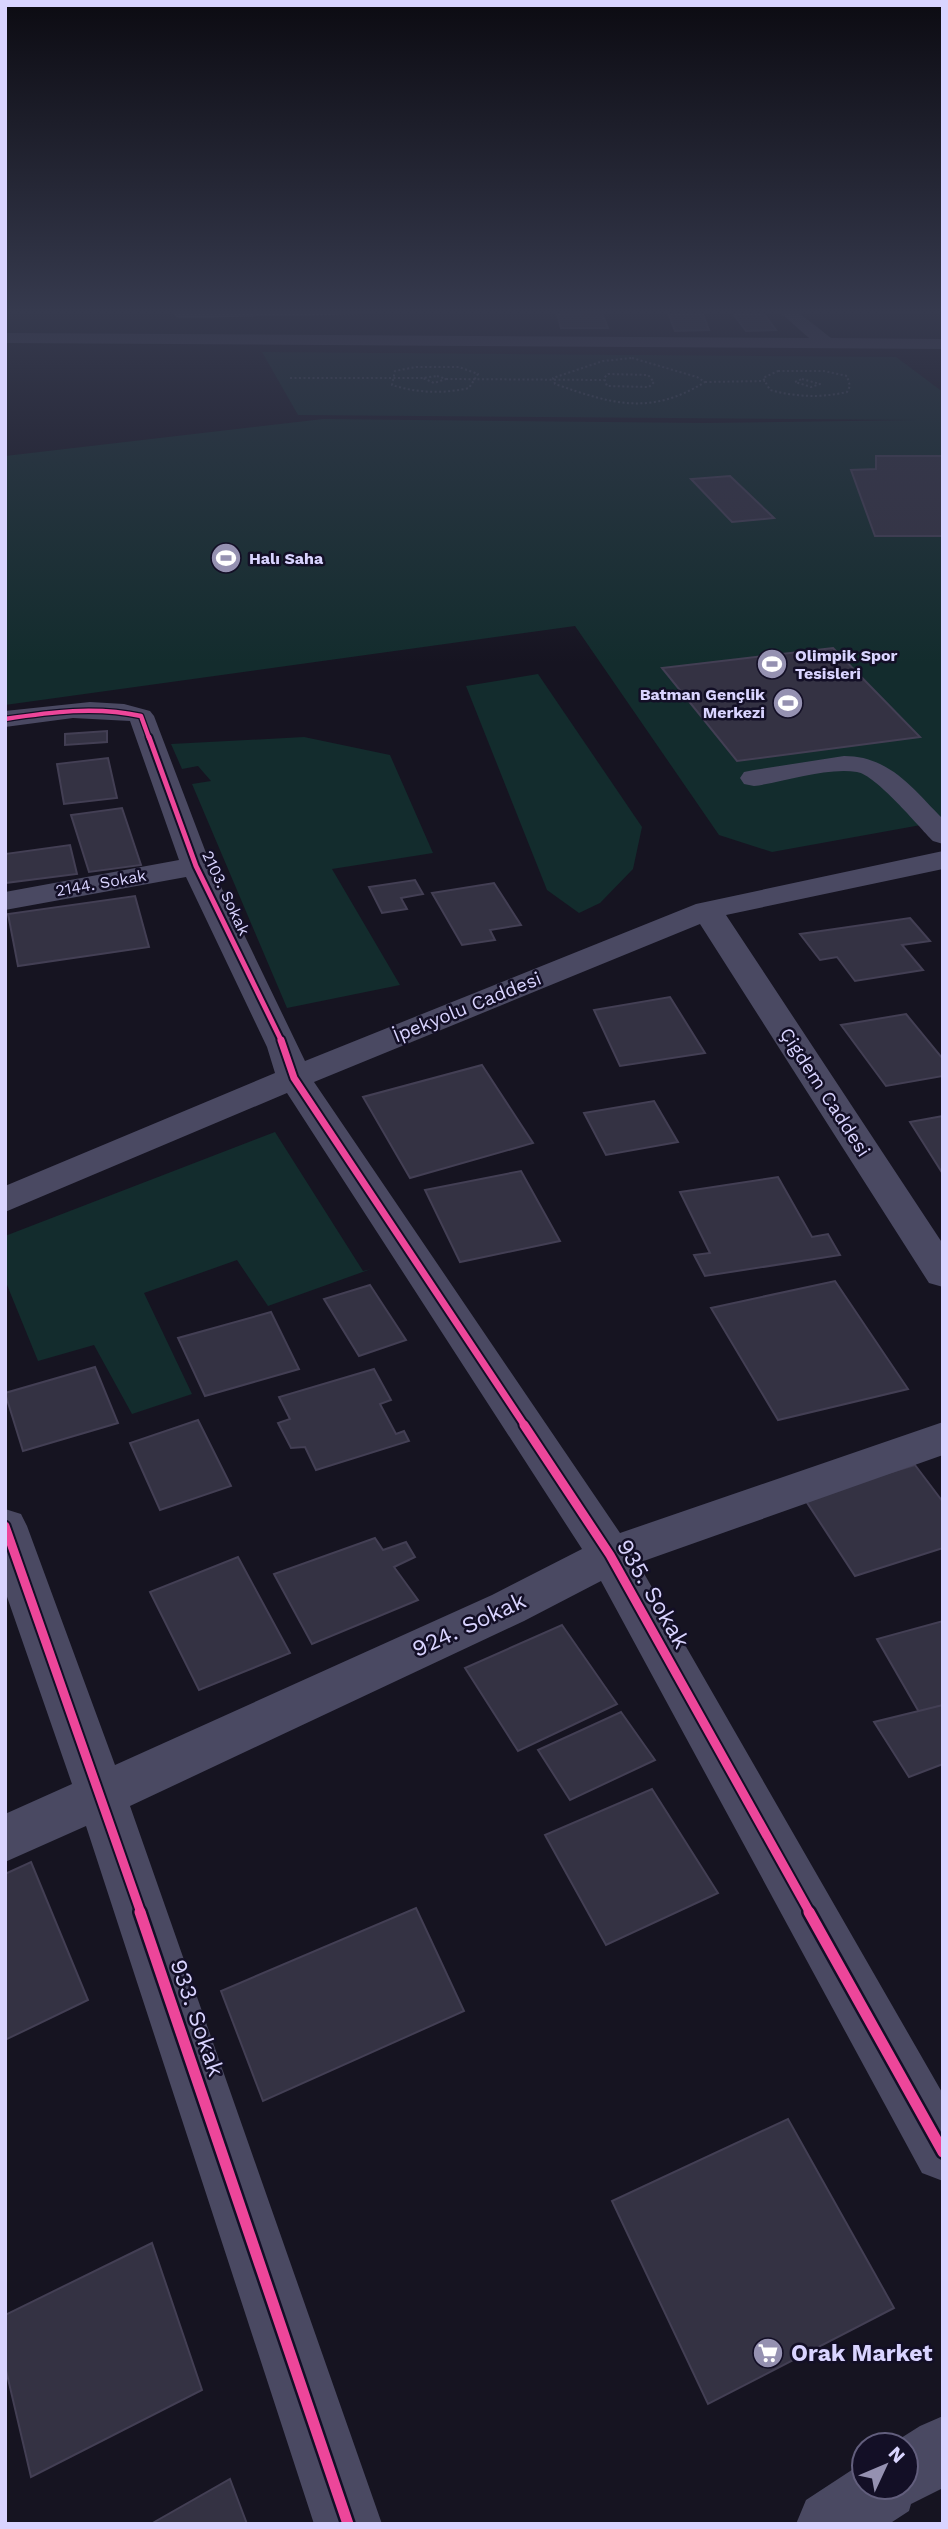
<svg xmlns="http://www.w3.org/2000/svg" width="948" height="2529" viewBox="0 0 948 2529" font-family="'Work Sans',sans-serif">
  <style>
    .green { fill: #132c2d }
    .building { fill: #343243; stroke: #433f54; stroke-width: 2 }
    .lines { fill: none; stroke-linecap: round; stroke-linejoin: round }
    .path { stroke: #44505f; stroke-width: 2; stroke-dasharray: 2 2.5; stroke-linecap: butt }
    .minor { fill: #4a4962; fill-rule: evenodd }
    .cycleway-far4-casing { stroke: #130f26; stroke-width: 7 }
    .cycleway-far3-casing { stroke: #130f26; stroke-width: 9 }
    .cycleway-far2-casing { stroke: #130f26; stroke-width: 11 }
    .cycleway-far1-casing { stroke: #130f26; stroke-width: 13 }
    .cycleway-casing { stroke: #130f26; stroke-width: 16 }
    .cycleway-far4 { stroke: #ed469a; stroke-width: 4.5 }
    .cycleway-far3 { stroke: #ed469a; stroke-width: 5 }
    .cycleway-far2 { stroke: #ed469a; stroke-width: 7 }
    .cycleway-far1 { stroke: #ed469a; stroke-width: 9 }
    .cycleway { stroke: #ed469a; stroke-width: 11 }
    .labels { text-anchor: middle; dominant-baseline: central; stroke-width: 5; stroke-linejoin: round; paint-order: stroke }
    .far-poi-label { font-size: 16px; font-weight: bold; fill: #d9d4ff; stroke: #130f26; text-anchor: start }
    .far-street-label { font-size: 16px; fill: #d9d4ff; stroke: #130f26 }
    .street-label { font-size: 19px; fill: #d9d4ff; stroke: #130f26 }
    .near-street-label { font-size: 23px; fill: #d9d4ff; stroke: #130f26 }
    .near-poi-label { font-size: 23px; font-weight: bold; fill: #d9d4ff; stroke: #130f26; text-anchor: start }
  </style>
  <rect width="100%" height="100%" fill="#161421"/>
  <g class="green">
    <path d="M262,352l634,5 47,35v429l-171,31 -53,-17 -144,-209 -570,79v-249l318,-37 381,4 212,-3 -618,-5z"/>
    <path d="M538,674l104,153 -9,42 -33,34 -21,10 -32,-23 -81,-204z"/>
    <path d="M304,737l86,18 43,98 -101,16 68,116 -113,23 -95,-224 19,-3 -13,-15 -16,3 -11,-25z"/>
    <path d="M275,1132l88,139 8,-2 -103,37 -31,-46 -93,33 48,101 -60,20 -38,-69 -56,16 -33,-81v-44z"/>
  </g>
  <g class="building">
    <path d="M876,309h40l3,4h-40z"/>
    <path d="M602,313l6,15h-47l-4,-14z"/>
    <path d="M703,314l6,16 -34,1 -6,-16z"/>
    <path d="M764,314l12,16 -30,1 -12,-16z"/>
    <path d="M876,456h67v80h-68l-24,-66 25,-1z"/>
    <path d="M730,476l44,42 -42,4 -41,-43z"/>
    <path d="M833,648l87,89 -183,24 -75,-93z"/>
    <path d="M107,731v11l-42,3v-11z"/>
    <path d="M108,758l9,40 -53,6 -7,-40z"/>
    <path d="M122,808l19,57 -52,7 -18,-57z"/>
    <path d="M70,845l7,29 -72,9v-29z"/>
    <path d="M415,880l8,14 -22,4 6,11 -25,4 -13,-26z"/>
    <path d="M494,883l27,42 -31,5 5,10 -33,5 -30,-52z"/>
    <path d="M135,896l14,51 -131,19 -10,-52z"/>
    <path d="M910,918l20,23 -28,4 21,25 -68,11 -18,-24 -17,3 -20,-26z"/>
    <path d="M670,997l35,56 -85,13 -26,-56z"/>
    <path d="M906,1014l37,45v17l-57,10 -45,-61z"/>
    <path d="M482,1065l51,78 -123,35 -47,-81z"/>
    <path d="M654,1101l24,41 -72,13 -22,-42z"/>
    <path d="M943,1116v58l-33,-52z"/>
    <path d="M521,1171l39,70 -100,21 -35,-72z"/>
    <path d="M778,1177l34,60 16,-3 12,21 -135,21 -11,-21 16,-2 -30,-61z"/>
    <path d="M835,1281l73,108 -130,31 -67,-112z"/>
    <path d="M370,1285l36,55 -47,16 -35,-57z"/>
    <path d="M271,1312l28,57 -94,27 -27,-58z"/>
    <path d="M95,1367l23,56 -95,28 -18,-58z"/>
    <path d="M374,1369l17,31 -11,4 16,30 8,-3 5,10 -93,29 -11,-23 -14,1 -13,-25 12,-4 -11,-22z"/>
    <path d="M198,1420l33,66 -71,24 -30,-67z"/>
    <path d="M915,1465l28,37v46l-88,28 -51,-78z"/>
    <path d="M375,1538l8,12 23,-8 9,15 -21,10 24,33 -106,44 -38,-70z"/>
    <path d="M238,1557l52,96 -91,37 -49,-98z"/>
    <path d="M943,1621v84l-24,7 -42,-73z"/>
    <path d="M562,1625l55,79 -99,47 -53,-83z"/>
    <path d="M943,1705v59l-34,13 -35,-55z"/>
    <path d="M621,1712l34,48 -85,40 -32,-50z"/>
    <path d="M652,1789l66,104 -112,52 -61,-110z"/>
    <path d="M31,1862l57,138 -83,40v-166z"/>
    <path d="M416,1908l48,103 -201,90 -42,-110z"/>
    <path d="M788,2119l106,189 -186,96 -96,-203z"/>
    <path d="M152,2243l50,147 -171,87 -26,-111v-51z"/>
    <path d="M230,2479l17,45h-96z"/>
  </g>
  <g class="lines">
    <g class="path">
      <path d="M632,358l65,19 8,5c-55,34 -93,22 -150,2l-2,-6 50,-17z"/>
      <path d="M416,367h43l19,7 -9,14c-26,6 -52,5 -77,-3l3,-14z"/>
      <path d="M778,371h46l23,5 3,10 -3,6c-26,6 -51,5 -77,-2l-7,-12z"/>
      <path d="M608,374l40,1 6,7 -5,5 -42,-1 -3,-8z"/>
      <path d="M437,376l9,3 -12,4 -11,-5z"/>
      <path d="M290,378h133"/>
      <path d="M446,379l158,1"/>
      <path d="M802,379l18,5 -9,3 -16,-5z"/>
      <path d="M705,382l60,-1"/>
    </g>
    <g class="minor">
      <path d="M176,309h202l-8,5 -188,4 -6,-1 -2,-4z"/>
      <path d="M776,309h18l37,29 112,1v10l-938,-6v-10l804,5z"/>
      <path d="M90,702l34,2 26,7 4,5 57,150 94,195 391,-157 247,-53v18l-217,46 217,329v43l-14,-4 -229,-359 -386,158 306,451 323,-111v33l-305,108 305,531v87l-21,-8 -321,-592 -77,40 -394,185 252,718h-68l-228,-698 -81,36v-48l67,-30 -67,-193v-82l16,5 6,12 88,239 377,-170 90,-46 -295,-456 -282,119v-26l270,-113 -8,-26 -81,-170 -181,33v-18l174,-32 -49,-139 -57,-3 -68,9v-16z"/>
      <path d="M844,756c46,0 69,33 99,63v25l-10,-3c-15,-15 -57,-66 -76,-69 -30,-5 -73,10 -103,14l-10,-2 -4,-6 4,-6 10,-2z"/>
      <path d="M943,2416v72l-32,16 -2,7 -20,13h-93l10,-24 58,-38v25h42v-42h-16l30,-19z"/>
    </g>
    <g class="cycleway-far4-casing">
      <path id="cycleway-far4" d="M5,719c46,-7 90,-13 136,-3l8,22"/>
    </g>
    <g class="cycleway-far3-casing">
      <path id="cycleway-far3" d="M149,737l47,129 86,176"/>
    </g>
    <g class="cycleway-far2-casing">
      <path id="cycleway-far2" d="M281,1040l13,38 231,348"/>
    </g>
    <g class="cycleway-far1-casing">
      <g id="cycleway-far1">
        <path d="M524,1425l86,130 200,358"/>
        <path d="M5,1526l136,387"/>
      </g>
    </g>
    <g class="cycleway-casing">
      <g id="cycleway">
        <path d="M140,1912l208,612"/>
        <path d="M809,1912l134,240"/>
      </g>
    </g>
    <use href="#cycleway-far4" class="cycleway-far4"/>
    <use href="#cycleway-far3" class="cycleway-far3"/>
    <use href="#cycleway-far2" class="cycleway-far2"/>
    <use href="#cycleway-far1" class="cycleway-far1"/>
    <use href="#cycleway" class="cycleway"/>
  </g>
  <linearGradient id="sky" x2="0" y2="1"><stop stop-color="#0c0b12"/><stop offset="0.47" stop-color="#363a4e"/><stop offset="1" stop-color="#363a4e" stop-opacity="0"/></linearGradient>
  <rect width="948" height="663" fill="url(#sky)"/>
  <defs>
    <g id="stadium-disc" transform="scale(1.575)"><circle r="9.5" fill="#9591b1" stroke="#130f26"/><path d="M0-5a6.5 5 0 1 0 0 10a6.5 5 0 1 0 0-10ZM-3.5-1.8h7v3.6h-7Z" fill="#fff"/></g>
    <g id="supermarket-disc" transform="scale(1.575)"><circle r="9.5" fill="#9591b1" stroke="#130f26"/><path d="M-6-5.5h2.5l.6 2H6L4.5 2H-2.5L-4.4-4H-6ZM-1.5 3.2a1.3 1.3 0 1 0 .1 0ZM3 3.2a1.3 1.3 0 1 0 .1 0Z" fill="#fff"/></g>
  </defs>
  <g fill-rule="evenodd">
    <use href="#stadium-disc" x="226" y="558"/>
    <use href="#stadium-disc" x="772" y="664"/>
    <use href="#stadium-disc" x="788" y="703"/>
    <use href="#supermarket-disc" x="768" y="2353"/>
  </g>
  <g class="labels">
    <g class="far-poi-label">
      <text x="249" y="558">Halı Saha</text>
      <text x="795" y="655">Olimpik Spor<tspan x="795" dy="18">Tesisleri</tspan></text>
      <text x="765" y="694" text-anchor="end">Batman Gençlik<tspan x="765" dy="18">Merkezi</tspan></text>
    </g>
    <g class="far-street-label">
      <text transform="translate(101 883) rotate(-10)">2144. Sokak</text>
      <text transform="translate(226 893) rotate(65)">2103. Sokak</text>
    </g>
    <g class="street-label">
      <text transform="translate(467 1007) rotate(-22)">İpekyolu Caddesi</text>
      <text transform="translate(825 1092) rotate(57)">Çigdem Caddesi</text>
    </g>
    <g class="near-street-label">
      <text transform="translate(653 1594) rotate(60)">935. Sokak</text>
      <text transform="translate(469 1625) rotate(-25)">924. Sokak</text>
      <text transform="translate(197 2018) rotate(71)">933. Sokak</text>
    </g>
    <g class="near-poi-label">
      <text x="791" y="2353">Orak Market</text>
    </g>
  </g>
  <rect width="948" height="2529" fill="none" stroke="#d9d4ff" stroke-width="14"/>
  <g transform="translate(885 2466) rotate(46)"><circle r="33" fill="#130f26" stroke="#625e7d" stroke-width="2"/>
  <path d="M0-5L12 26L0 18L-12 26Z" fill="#9591b1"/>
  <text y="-10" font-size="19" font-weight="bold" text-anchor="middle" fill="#d9d4ff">N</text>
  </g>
</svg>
